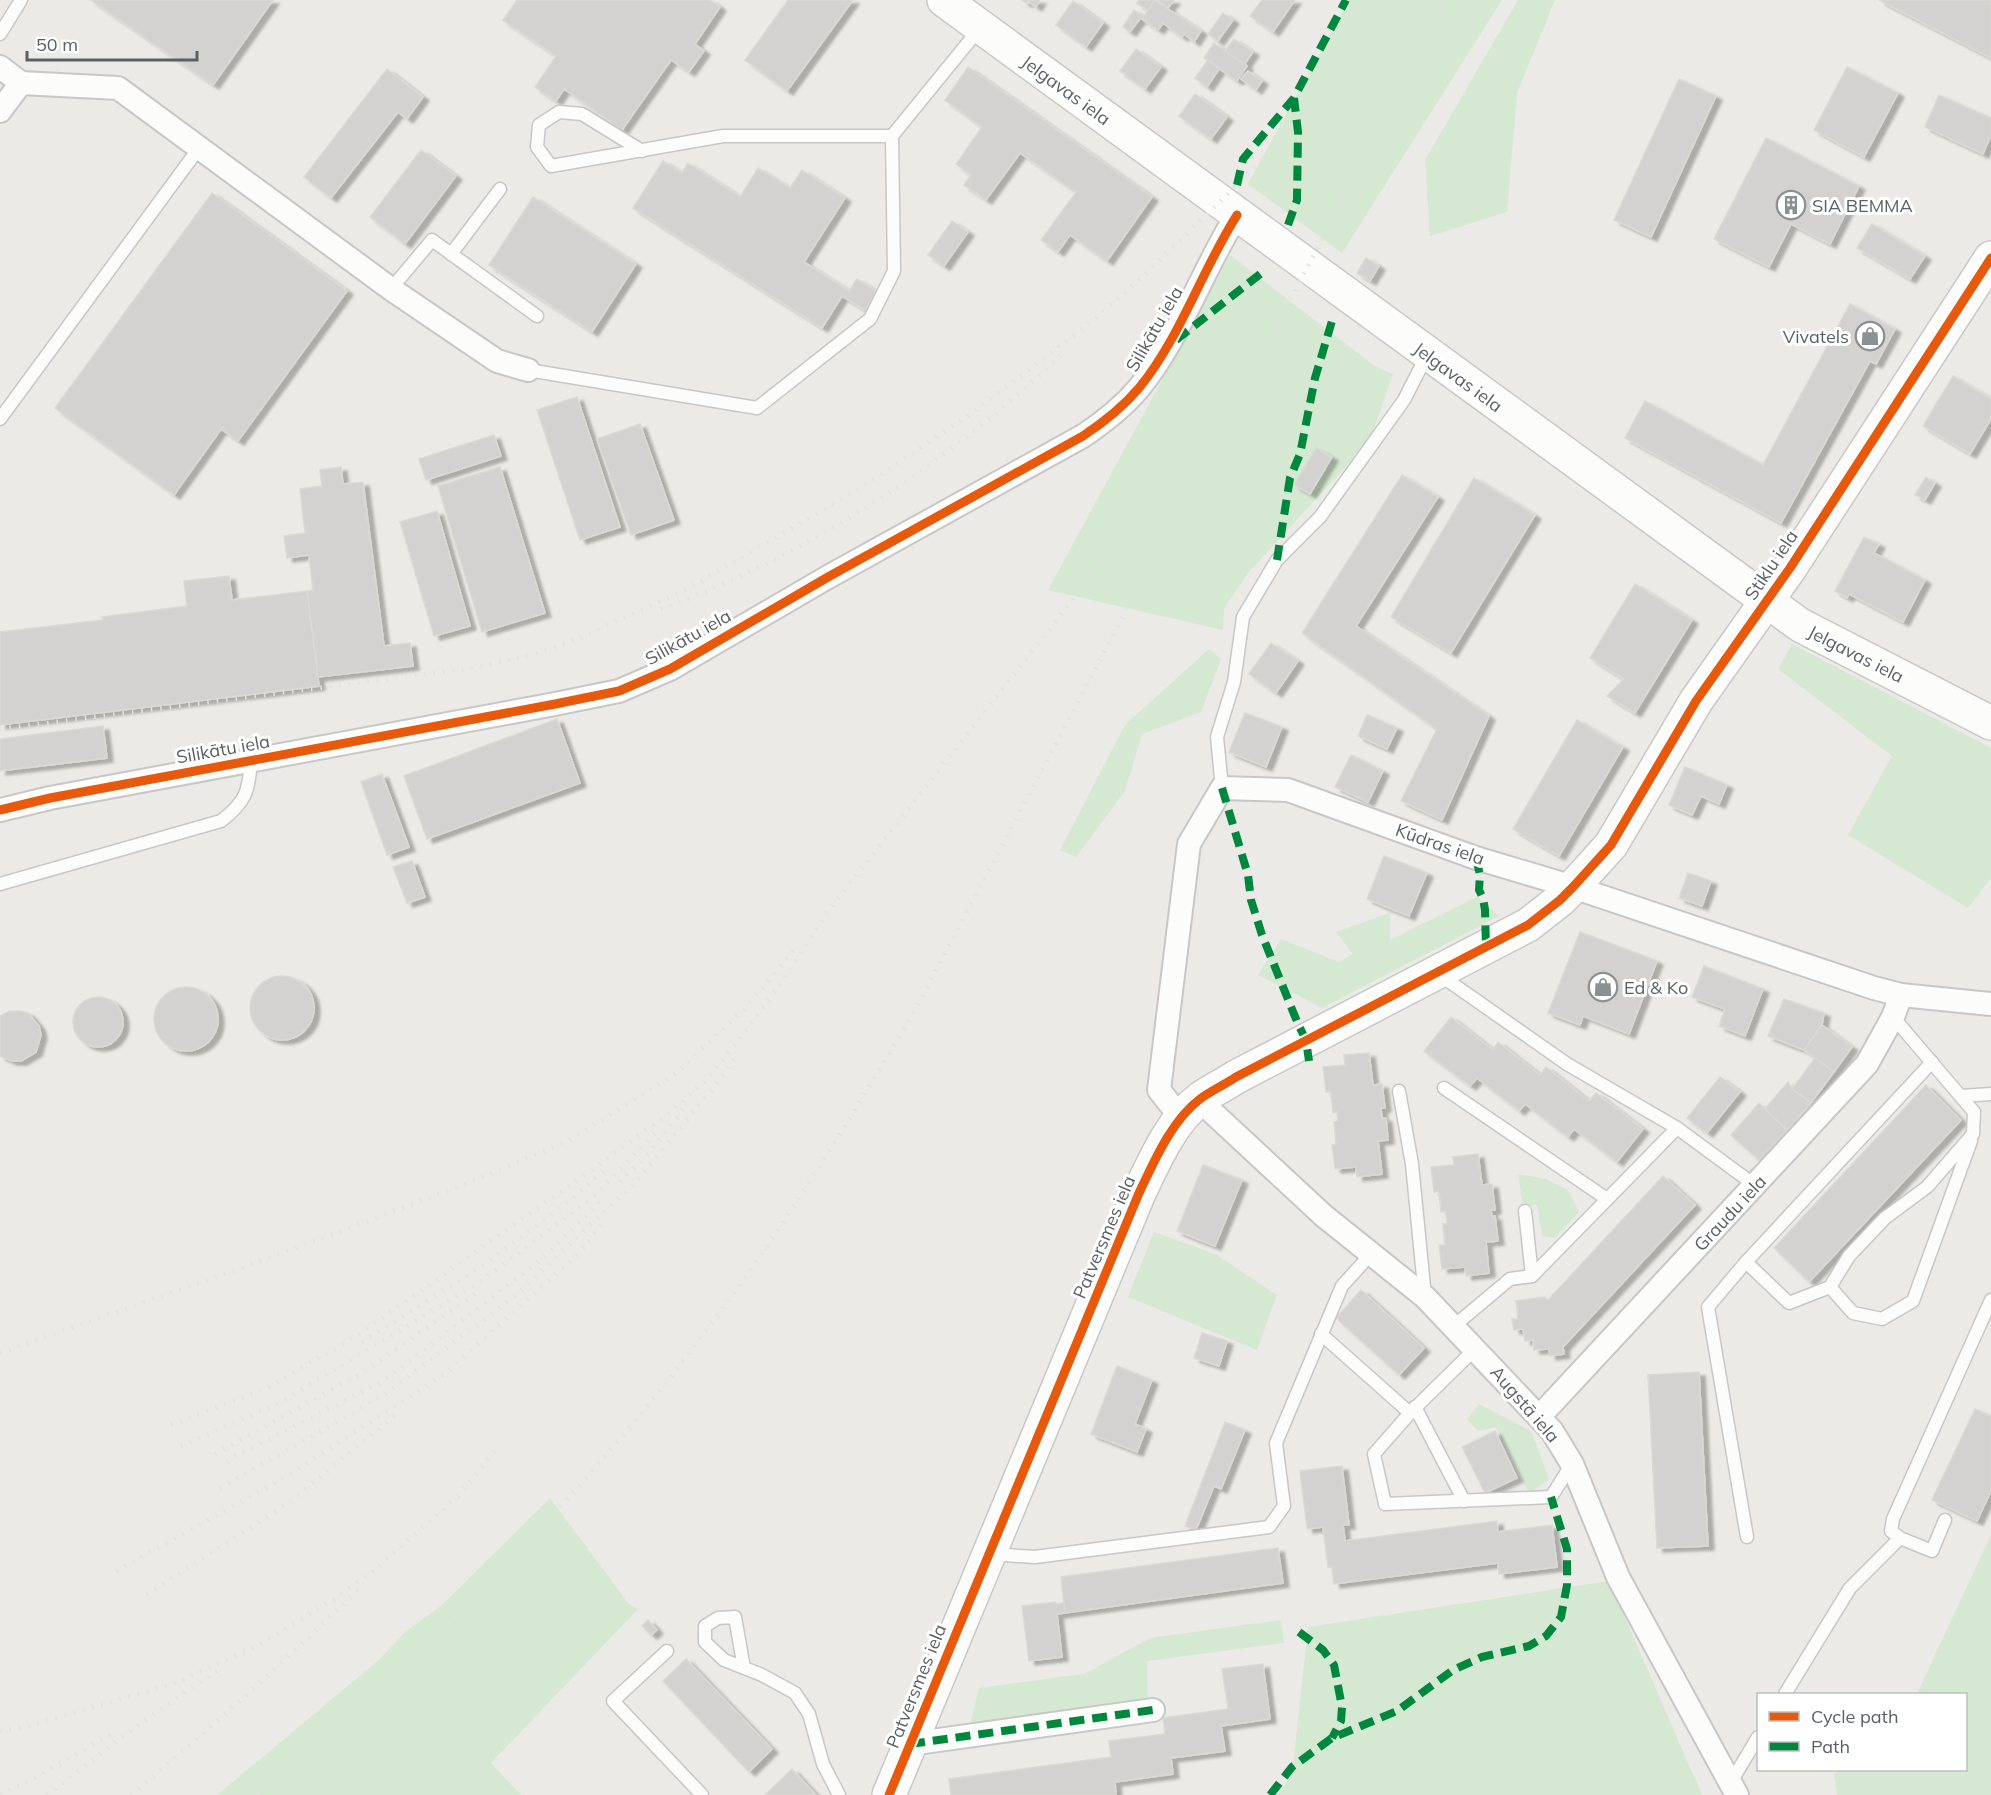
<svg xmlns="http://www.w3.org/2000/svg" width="1991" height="1795" viewBox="0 0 1991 1795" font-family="Mulish,sans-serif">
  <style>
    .green { fill: #d5e8d1 }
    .building { fill: #d3d2d0; stroke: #dad9d5; stroke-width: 1.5; filter: url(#shadow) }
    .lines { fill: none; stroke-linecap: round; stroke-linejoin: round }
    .lane-casing { stroke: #c7c7c7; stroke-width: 15 }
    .street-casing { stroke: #c7c7c7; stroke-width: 26 }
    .secondary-casing { stroke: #c8c8c8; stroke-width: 36 }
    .lane { stroke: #fcfcfb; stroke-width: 12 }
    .street { stroke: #fcfcfb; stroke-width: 22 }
    .secondary { stroke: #fcfcfb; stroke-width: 33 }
    .rail { stroke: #e2e2e2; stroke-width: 4.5; stroke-dasharray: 1.5 8; stroke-linecap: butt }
    .quiet { stroke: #00873e; stroke-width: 8; stroke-dasharray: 15 8; stroke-linecap: butt }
    .cycleway-casing { stroke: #fff; stroke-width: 13 }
    .cycleway { stroke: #e8590c; stroke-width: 9 }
    .labels { text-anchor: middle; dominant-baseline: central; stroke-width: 6; stroke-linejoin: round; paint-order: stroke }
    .street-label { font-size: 18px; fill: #5b6064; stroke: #fff }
    .poi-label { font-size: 18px; fill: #5b6064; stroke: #fff; text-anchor: start }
  </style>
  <defs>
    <filter id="shadow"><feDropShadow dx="6" dy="4" stdDeviation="1.5" flood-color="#0004"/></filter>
  </defs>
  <rect width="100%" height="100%" fill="#ebeae6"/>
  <g class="green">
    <path d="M1349,0h153l-160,253 -94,-69z"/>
    <path d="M1518,0h37l-38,93 -10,119 -77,24 -5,-76z"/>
    <path d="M1230,255l146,112 17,7 -23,66 -122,133 -24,35 -1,22 -175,-40z"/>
    <path d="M1792,644l199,104v130l-23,30 -120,-73 44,-79 -114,-87z"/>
    <path d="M1209,649l12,10 -20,53 -59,22 -17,57 -49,66 -16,-7 65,-125z"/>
    <path d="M1477,897l22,19 -177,92 -64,-33 23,-36 58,23 14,-8 -17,-22 54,-19v27z"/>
    <path d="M1518,1174l28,5 22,11 11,22 -24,26 -13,-2 -5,-31 -14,2z"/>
    <path d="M1154,1232l63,23 60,40 -20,55 -129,-53z"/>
    <path d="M1479,1404l52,27 18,48 -20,15 -33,-67 -18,4 -11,-12z"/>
    <path d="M550,1498l79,106 9,5 -147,154 30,32h-304l163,-136 25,-27 36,-26z"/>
    <path d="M1991,1535v260h-154l-3,-21 6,-4h126v-76h-49z"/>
    <path d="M1609,1581l93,214h-424l14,-20 16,-148z"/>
    <path d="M1281,1620l3,23 -137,18 1,42 -178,23 9,-38 105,-14 66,-36z"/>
  </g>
  <g class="building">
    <path d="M91,0h182l-60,85z"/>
    <path d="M517,0h193l10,7 -25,37 9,7 -15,21 -18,-12 -49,70 -58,-41 -8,12 -21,-14 21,-31 -53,-36z"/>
    <path d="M788,0h65l-66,91 -42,-31z"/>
    <path d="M1022,0h18l-4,7 -8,-6 -2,2z"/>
    <path d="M1139,0h16l-7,11 -11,-8z"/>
    <path d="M1155,0l46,31 -7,11 -10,-8 -2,3 -19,-14 -5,7 -16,-11z"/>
    <path d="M1158,0h16l-6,8z"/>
    <path d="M1262,0h33l-22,32 -23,-16z"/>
    <path d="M1879,0h112v58z"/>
    <path d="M1073,1l30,22 -17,24 -30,-22z"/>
    <path d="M1134,10l8,6 -12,16 -7,-5z"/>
    <path d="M1223,13l10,7 -15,21 -10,-7z"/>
    <path d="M1234,39l19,13 -9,13 -19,-14z"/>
    <path d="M1214,43l33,23 -10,15 -33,-23z"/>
    <path d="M1136,49l25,18 -16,22 -25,-18z"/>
    <path d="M1208,60l11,9 -12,18 -12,-9z"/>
    <path d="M968,67l184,130 -45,64 -37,-26 -12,17 -17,-12 35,-48 -56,-39 -34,47 -22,-15 7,-10 -15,-11 26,-37 -37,-27z"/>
    <path d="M1847,67l51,26 -34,64 -50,-27z"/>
    <path d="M387,69l36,28 -16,22 -9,-7 -67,86 -27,-21z"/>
    <path d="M1248,71l14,10 -6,9 -15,-11z"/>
    <path d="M1679,79l37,17 -65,141 -37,-17z"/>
    <path d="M1195,94l32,23 -16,22 -32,-23z"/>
    <path d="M1939,95l52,23v17l-8,19 -58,-27z"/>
    <path d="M1766,138l93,48 -29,58 -39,-20 -22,43 -55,-28z"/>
    <path d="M421,150l35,26 -51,68 -35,-27z"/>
    <path d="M663,161l19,12 6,-10 52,34 18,-29 32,20 12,-18 43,28 -41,64 45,29 8,-12 20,12 -12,19 -23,-14 -20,32 -189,-120z"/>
    <path d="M212,193l135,98 -109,150 -17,-12 -47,66 -119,-87z"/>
    <path d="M533,197l103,67 -44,68 -103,-67z"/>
    <path d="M952,221l16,11 -24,34 -16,-11z"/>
    <path d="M1872,224l53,32 -15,23 -53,-31z"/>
    <path d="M1366,258l13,8 -9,15 -13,-8z"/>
    <path d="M1850,304l45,25 -19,35 -6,-3 -89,162 -156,-85 20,-37 118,64z"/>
    <path d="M1953,376l38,23v20l-21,35 -47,-28z"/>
    <path d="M577,397l43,130 -40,13 -43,-130z"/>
    <path d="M640,424l34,96 -43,15 -34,-96z"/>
    <path d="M494,435l7,21 -75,24 -7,-21z"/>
    <path d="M1316,448l16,9 -22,37 -16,-9z"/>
    <path d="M341,467l2,17 20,-2 21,164 26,-3 3,23 -95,11 -11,-86 6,-1 -4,-35 -22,3 -3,-22 21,-3 -5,-44 22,-3 -2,-16z"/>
    <path d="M500,467l45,146 -63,19 -44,-146z"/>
    <path d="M1402,475l36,22 -82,129 133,90 -47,104 -41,-19 36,-72 -135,-96z"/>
    <path d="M1926,477l9,6 -10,17 -10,-5z"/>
    <path d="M1474,478l61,37 -84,138 -60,-36z"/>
    <path d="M437,511l33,115 -36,10 -34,-114z"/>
    <path d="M1864,537l15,7 -5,9 51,27 -22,42 -54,-28 -2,4 -12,-7z"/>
    <path d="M229,576l3,24 75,-9 12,95 -319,39v-93l103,-12 -1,-3 85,-11 -3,-25z"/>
    <path d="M1635,584l57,36 -57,93 -28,-17 17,-17 -34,-21z"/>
    <path d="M1271,643l27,18 -22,32 -27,-19z"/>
    <path d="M1245,713l37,14 -16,40 -37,-15z"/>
    <path d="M1367,715l30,13 -10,21 -29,-13z"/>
    <path d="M557,719l23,64 -153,56 -23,-63z"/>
    <path d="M1577,720l46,27 -64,109 -46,-27z"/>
    <path d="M103,726l4,32 -107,13v-32z"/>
    <path d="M1351,755l32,16 -15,31 -33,-15z"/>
    <path d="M1685,767l42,18 -8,19 -18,-8 -9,19 -23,-10z"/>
    <path d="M382,774l27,73 -22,8 -26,-73z"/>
    <path d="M1384,856l43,17 -18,43 -42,-17z"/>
    <path d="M412,861l13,36 -18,6 -14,-36z"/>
    <path d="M1688,873l23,8 -9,25 -23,-8z"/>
    <path d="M1580,932l77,29 -28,73 -46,-18 -3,9 -32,-12z"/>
    <path d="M1704,966l59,23 -18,47 -26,-10 6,-17 -33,-12z"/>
    <circle cx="282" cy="1008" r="32"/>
    <circle cx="186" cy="1019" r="32"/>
    <circle cx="98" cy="1022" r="25"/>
    <path d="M1784,999l40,14 -2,12 -18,25 -36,-14z"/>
    <path d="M10,1011h9l9,2 11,13 2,9 -5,17 -15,9h-9l-12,-5v-40z"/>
    <path d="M1451,1017l42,33 5,-8 42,33 6,-8 43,34 7,-8 47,36 -26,33 -43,-33 -6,8 -43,-33 -6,7 -42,-33 -7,8 -46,-35z"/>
    <path d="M1822,1025l30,22 -18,25 -30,-22z"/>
    <path d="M1369,1053l4,32 9,-1 3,24h-4l1,10h4l2,22 -10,1 4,33 -25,3 -1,-10 -21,2 -3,-24 4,-1 -2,-22 4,-1 -1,-9 -4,1 -2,-21h-5l-3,-25 22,-2 -1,-10z"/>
    <path d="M1815,1058l19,14 -23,31 -19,-14z"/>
    <path d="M1720,1077l20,15 -33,41 -20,-15z"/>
    <path d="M1788,1082l4,7 19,14 -24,27 -23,-20z"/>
    <path d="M1926,1085l35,35 -152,162 -35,-34z"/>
    <path d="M1759,1103l28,27 -28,30 -28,-25z"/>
    <path d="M1478,1154l4,31 10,-1 3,26h-4l1,7 3,-1 3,25 -12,1 3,31 -23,3 -1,-9 -23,2 -3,-24h6l-2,-21h4l-1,-13 -5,1 -2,-21 -5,1 -3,-25 23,-2 -1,-8z"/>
    <path d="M1203,1165l39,15 -27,66 -38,-15z"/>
    <path d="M1663,1176l32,29 -132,142 1,7 -14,2 -1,-7 -15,1 -1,-10 -8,1 -2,-12 -9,1 -2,-11h6l-2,-18 28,-4 4,3z"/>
    <path d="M1361,1290l63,58 -25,27 -63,-57z"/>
    <path d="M1202,1333l25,8 -8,25 -25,-8z"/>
    <path d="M1117,1366l35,14 -17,44 11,5 -9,23 -46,-18z"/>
    <path d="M1699,1372l9,174 -51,2 -9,-173z"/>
    <path d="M1975,1409l16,7v75l-14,30 -45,-21z"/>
    <path d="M1225,1422l20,8 -24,59 -7,-3 -18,44 -11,-4z"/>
    <path d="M1495,1431l22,47 -32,15 -23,-46z"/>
    <path d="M1342,1466l7,59h-6l2,16 152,-20 1,11 54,-7 5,42 -58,7 -1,-11 -164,21 -2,-17h-4l-5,-40 -16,2 -7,-58z"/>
    <path d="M1278,1548l5,35 -218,30 -4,-36z"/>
    <path d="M1055,1602l1,2 8,-1 1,10 -8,1 5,43 -33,4 -7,-55z"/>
    <path d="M648,1620l9,10 -6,5 -9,-9z"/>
    <path d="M686,1659l86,90 -23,23 -86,-91z"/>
    <path d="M1263,1664l7,55 -49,7 4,25 -54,7 2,16 -58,8 1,13h-165l-2,-16 162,-22 -2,-16 56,-7 -2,-16 65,-9 -6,-40z"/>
    <path d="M792,1769l24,26h-51z"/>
  </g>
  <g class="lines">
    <g class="lane-casing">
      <g id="lane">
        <path d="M0,34l21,-34"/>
        <path d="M642,151l-60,-37 -23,-2 -20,13 -2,22 14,19 172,-30h169"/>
        <path d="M451,254l49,-65"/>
        <path d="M391,289l41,-49 105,76"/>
        <path d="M528,370l229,38 113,-89 24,-48 -2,-135 88,-108"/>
        <path d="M0,419l199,-271"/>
        <path d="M1222,788l-5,-51 17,-55 9,-65 34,-57 43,-43 84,-117 23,-45"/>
        <path d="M0,884l221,-63c25,-19 28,-30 30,-61"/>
        <path d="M1440,975l127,89 110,64 79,58"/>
        <path d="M1444,1088l163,111"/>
        <path d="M1399,1091l13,73 13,133"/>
        <path d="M1961,1096l30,-2"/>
        <path d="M1525,1211l7,65"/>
        <path d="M1746,1262l43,41 41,-16 19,-31 36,-38 42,-31 46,-53 1,-22 -81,-95"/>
        <path d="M1830,1287l23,26 29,6 31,-18 58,-160"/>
        <path d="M1454,1326l56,-47 22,-3 145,-148"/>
        <path d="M1321,1334l89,79"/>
        <path d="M1475,1349l-65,64 -36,41 11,50 166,-7 21,-33"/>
        <path d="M1415,1407l49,94"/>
        <path d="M1945,1520l-13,31 -32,-13 -9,-7 2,-12 98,-219"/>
        <path d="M1747,1537l-39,-230 38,-45 186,-200"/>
        <path d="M991,1550l14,5 30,2 234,-30 15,-21 -8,-63 66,-157 29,-32"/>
        <path d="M667,1651l-54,50 89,94"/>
        <path d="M744,1668l-9,-51 -17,1 -13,8v16l19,18 38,15 33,18 14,21 14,50 16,31"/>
        <path d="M1785,1694l65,-106 50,-50"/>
        <path d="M1731,1782l27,-45"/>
      </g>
    </g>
    <g class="street-casing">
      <g id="street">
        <path d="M0,67l21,16"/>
        <path d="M21,83l97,5 273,201 106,72 31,9"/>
        <path d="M0,111l21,-28"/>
        <path d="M0,810l50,-12 505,-94 64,-13 51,-22 158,-92 255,-141c21,-14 40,-29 56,-48 41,-50 63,-118 98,-173"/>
        <path d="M1199,1100l125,116 101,81 127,134 20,33 46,113 119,218"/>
        <path d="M1181,1118l-22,-28 30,-246 33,-56 66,2 188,68 97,29 301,101 27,7 90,9"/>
        <path d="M1539,1417l328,-353 26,-47 8,-22"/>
        <path d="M910,1744l243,-34"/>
      </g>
    </g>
    <g class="secondary-casing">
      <g id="secondary">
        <path d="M944,0l856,625 191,98"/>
        <path d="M889,1795l250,-602c15,-31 32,-72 61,-94 11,-8 24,-14 36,-22l292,-152 32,-25 13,-13 38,-42 85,-144 94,-133 201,-310"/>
      </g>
    </g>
    <use href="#lane" class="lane"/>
    <use href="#street" class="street"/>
    <use href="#secondary" class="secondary"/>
    <g class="rail">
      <path d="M661,609c150,-55 288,-146 402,-256"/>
      <path d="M0,729l474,-61 60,-14 36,-12 117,-53 164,-95 115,-77 108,-81 63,-54 82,-79 78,-79 98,-124"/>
      <path d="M620,1182l30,-30 36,-47"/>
      <path d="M362,1342l109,-68 101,-75 32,-29"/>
      <path d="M0,1353l242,-85 211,-79 113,-47 112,-70 70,-67 47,-56"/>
      <path d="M171,1425l94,-36 87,-50 234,-165 79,-58 40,-35 27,-32 45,-60 53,-80 240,-306 50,-69"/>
      <path d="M181,1446l98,-43 201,-121 113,-85 67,-69"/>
      <path d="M215,1454l142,-78 118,-82"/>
      <path d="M226,1461l159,-81 158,-122 60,-59"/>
      <path d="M220,1488l164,-93 131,-99 121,-114 84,-102 16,-25"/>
      <path d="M116,1571l168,-93 162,-105 133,-120 26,-33"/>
      <path d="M147,1595l144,-94 108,-89"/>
      <path d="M0,1731l29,-5 144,-42 86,-39 75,-46 38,-27 86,-76 40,-48"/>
      <path d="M0,1794l28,-12 88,-51"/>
      <path d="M47,1795c56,-43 110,-86 170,-124"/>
      <path d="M131,1795c80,-66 155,-135 229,-207"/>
      <path d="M258,1795c193,-159 370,-345 511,-552 54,-79 104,-161 152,-244l397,-752 127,-247"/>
    </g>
    <g class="quiet">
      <path d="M1237,185l6,-26 51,-61 52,-98"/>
      <path d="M1288,225l9,-25 1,-68 -4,-34"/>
      <path d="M1176,340l88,-69"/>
      <path d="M1277,560l13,-82 10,-24 15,-76 17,-57"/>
      <path d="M1222,788l26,87 3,25 11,35 36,89 8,16 3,21"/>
      <path d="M1476,858l4,17 -1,15 4,8 2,12 1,38"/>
      <path d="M1299,1632l24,18 11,15 8,42 -1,14 -9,17"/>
      <path d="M910,1744l243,-34"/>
      <path d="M1270,1795l22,-28 40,-29 65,-27 56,-41 29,-13 47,-11 17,-10 15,-19 6,-32v-36l-16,-52"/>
    </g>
    <g class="cycleway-casing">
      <g id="cycleway">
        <path d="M0,810l50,-12 505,-94 64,-13 51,-22 158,-92 255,-141c21,-14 40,-29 56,-48 41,-50 63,-118 98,-173"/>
        <path d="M889,1795l250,-602c15,-31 32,-72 61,-94 11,-8 24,-14 36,-22l292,-152 32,-25 13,-13 38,-42 85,-144 94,-133 201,-310"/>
      </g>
    </g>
    <use href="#cycleway" class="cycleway"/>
  </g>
  <defs>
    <g id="building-ring" transform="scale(1.5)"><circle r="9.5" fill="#fff" stroke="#8d9092" stroke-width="1.5"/><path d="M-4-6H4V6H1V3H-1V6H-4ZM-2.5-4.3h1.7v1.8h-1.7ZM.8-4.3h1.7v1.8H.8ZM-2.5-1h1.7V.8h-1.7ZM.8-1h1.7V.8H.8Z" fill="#8d9092"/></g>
    <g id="shop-ring" transform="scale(1.5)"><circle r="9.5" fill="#fff" stroke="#8d9092" stroke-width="1.5"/><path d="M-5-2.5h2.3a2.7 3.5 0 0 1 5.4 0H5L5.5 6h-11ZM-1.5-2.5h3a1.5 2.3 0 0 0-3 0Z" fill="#8d9092"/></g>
  </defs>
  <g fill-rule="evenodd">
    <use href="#building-ring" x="1791" y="205"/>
    <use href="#shop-ring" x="1870" y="336"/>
    <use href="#shop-ring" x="1603" y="987"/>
  </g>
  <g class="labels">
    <g class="street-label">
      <text transform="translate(1066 90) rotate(36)">Jelgavas iela</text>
      <text transform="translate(1154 329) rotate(-60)">Silikātu iela</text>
      <text transform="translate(1458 377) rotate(36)">Jelgavas iela</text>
      <text transform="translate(1771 565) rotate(-56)">Stiklu iela</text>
      <text transform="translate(688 637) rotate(-29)">Silikātu iela</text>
      <text transform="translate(1856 654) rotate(27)">Jelgavas iela</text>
      <text transform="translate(223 749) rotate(-10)">Silikātu iela</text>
      <text transform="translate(1440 844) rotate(19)">Kūdras iela</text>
      <text transform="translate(1730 1213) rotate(-47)">Graudu iela</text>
      <text transform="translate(1104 1237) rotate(-67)">Patversmes iela</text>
      <text transform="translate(1525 1404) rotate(49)">Augstā iela</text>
      <text transform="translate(916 1686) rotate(-68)">Patversmes iela</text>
    </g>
    <g class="poi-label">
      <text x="1812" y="205">SIA BEMMA</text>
      <text x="1849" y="336" text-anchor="end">Vivatels</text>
      <text x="1624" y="987">Ed &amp; Ko</text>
    </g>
  </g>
  <rect x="1757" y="1693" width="210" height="78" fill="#ffffff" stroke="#bdbfc1" stroke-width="1.5"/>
  <rect x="1769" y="1712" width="30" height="9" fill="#e8590c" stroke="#bdbfc1" stroke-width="1.5"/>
  <text x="1811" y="1723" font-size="18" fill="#5b6064">Cycle path</text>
  <rect x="1769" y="1742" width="30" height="9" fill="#00873e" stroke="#bdbfc1" stroke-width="1.5"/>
  <text x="1811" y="1753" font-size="18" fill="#5b6064">Path</text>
  <path d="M27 51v9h170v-9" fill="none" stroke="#5b6064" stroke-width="3"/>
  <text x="36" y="51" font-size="18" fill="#5b6064" stroke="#ffffff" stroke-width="4.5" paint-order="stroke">50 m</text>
</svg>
